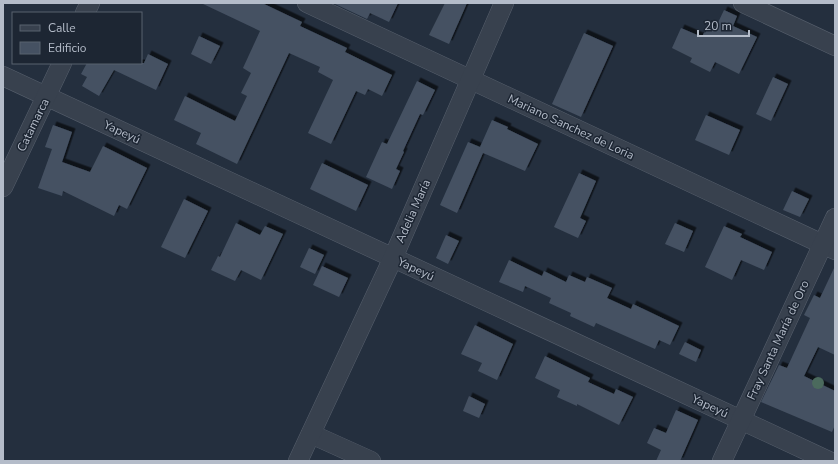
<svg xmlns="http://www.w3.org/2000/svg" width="838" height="464" viewBox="0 0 838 464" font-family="'Nunito Sans',sans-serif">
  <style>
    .building { fill: #455162; filter: url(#shadow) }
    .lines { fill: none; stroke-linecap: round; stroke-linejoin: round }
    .street-casing { stroke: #565f6c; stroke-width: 20 }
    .street { stroke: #38414e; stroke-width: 19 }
    .tree { fill: #4b6a5d }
    .labels { text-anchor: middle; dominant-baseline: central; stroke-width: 3; stroke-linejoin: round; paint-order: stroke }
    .street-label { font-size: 12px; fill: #b4bcc9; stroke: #1d2633 }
  </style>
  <defs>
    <filter id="shadow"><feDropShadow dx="3.5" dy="-3.5" stdDeviation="0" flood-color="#0009"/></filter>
  </defs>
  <rect width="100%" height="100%" fill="#242f3e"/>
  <g class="building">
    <path d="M201,3h61l40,19 -2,4 47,22 -2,4 47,23 -10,21 -14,-7 -3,6 -9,-4 -25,53 -23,-11 25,-53 -15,-8 2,-5 -31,-14 -52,111 -41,-20 5,-11 -27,-13 11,-24 50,25 12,-25 -6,-3 10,-20 -8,-5 17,-37z"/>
    <path d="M333,3h65l-9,19 -19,-9 -3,6z"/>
    <path d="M445,3h22l-18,41 -20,-9z"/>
    <path d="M724,10l13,6 -4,10 24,11 -18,37 -24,-12 -5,10 -20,-10 2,-4 -20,-10 9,-20 21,9 6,-13 8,3z"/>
    <path d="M584,33l29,13 -32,71 -29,-13z"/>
    <path d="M199,36l21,10 -9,18 -20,-10z"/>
    <path d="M148,54l20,10 -12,26 -42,-20 -15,26 -17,-10 5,-9 -6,-3 6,-11h57z"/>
    <path d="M773,77l15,7 -17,37 -15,-7z"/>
    <path d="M417,81l18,9 -12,25 -3,-1 -17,37 1,1 -8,17 4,2 -8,18 -26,-12 16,-35 5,2z"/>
    <path d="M706,115l34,15 -11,25 -34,-15z"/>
    <path d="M492,120l16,7 -1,2 31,15 -13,27 -42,-18 -26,60 -17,-8 28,-63 12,5z"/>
    <path d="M53,125l19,7 -10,30 28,10 13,-26 44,22 -20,41 -8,-4 -5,11 -51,-25 -1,5 -24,-8 14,-39 -7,-2z"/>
    <path d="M322,163l46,22 -12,26 -46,-22z"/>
    <path d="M579,173l17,8 -16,37 6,3 -8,17 -24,-11z"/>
    <path d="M792,191l17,8 -9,18 -17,-7z"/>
    <path d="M184,199l24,12 -23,47 -24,-11z"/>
    <path d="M236,223l24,12 5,-9 18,8 -22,46 -20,-10 -6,11 -24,-11 7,-14 2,1z"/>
    <path d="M675,223l18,8 -9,21 -19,-8z"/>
    <path d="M724,226l18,8 -2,3 32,15 -8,18 -23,-10 -9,20 -27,-13z"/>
    <path d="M446,235l13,6 -11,23 -12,-6z"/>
    <path d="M309,248l15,7 -9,19 -15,-7z"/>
    <path d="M509,260l33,16 2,-5 22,11 3,-7 16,7 2,-5 25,11 -5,10 24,11 2,-5 46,22 -9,19 -11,-5 -4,9 -59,-26 -2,4 -24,-11 1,-3 -22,-10 2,-5 -26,-12 -2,6 -24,-10z"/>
    <path d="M322,266l26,12 -9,19 -26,-12z"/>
    <path d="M835,266v89l-17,-8 -14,29 31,15v34l-3,7 -71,-30 18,-37 8,3 23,-50 -6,-3 10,-20 6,3z"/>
    <path d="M475,325l38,19 -16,36 -19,-9 4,-8 -21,-9z"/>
    <path d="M685,342l16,8 -5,12 -17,-8z"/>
    <path d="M545,356l45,22 -2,4 26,12 2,-5 17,8 -14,28 -42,-21v2l-20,-9 3,-7 -25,-12z"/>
    <path d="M469,396l16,8 -6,14 -16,-7z"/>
    <path d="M676,410l22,10 -18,41h-24l5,-11 -14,-7 7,-15 12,5z"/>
  </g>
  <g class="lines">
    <g class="street-casing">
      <g id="street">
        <path d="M307,3l528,247"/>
        <path d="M743,3l92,43"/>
        <path d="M85,13l5,-10"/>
        <path d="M3,76l826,385"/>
        <path d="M3,187l59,-124"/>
        <path d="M311,434l60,27"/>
        <path d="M298,461l95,-203 111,-255"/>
        <path d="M722,461l113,-243"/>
      </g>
    </g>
    <use href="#street" class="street"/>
  </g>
  <circle class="tree" cx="818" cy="383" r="6"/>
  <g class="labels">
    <g class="street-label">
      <text transform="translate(33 125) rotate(-64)">Catamarca</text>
      <text transform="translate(571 127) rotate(25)">Mariano Sanchez de Loria</text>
      <text transform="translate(122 132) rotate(25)">Yapeyú</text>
      <text transform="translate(413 211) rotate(-66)">Adelia María</text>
      <text transform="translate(416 269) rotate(25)">Yapeyú</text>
      <text transform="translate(778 340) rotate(-65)">Fray Santa María de Oro</text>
      <text transform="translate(710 406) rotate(25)">Yapeyú</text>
    </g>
  </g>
  <rect width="838" height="464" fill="none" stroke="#b4bcc9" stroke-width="8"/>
  <rect x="12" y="12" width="130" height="52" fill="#1d2633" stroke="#59626f"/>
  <rect x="20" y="25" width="20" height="6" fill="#38414e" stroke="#59626f"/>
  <text x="48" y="32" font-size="12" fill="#b4bcc9">Calle</text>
  <rect x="20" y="42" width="20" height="12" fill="#455162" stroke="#59626f"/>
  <text x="48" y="52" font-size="12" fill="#b4bcc9">Edificio</text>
  <path d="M698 30v6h51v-6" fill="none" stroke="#b4bcc9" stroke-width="2"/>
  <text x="704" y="30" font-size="12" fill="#b4bcc9" stroke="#1d2633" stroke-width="3" paint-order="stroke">20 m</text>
</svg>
